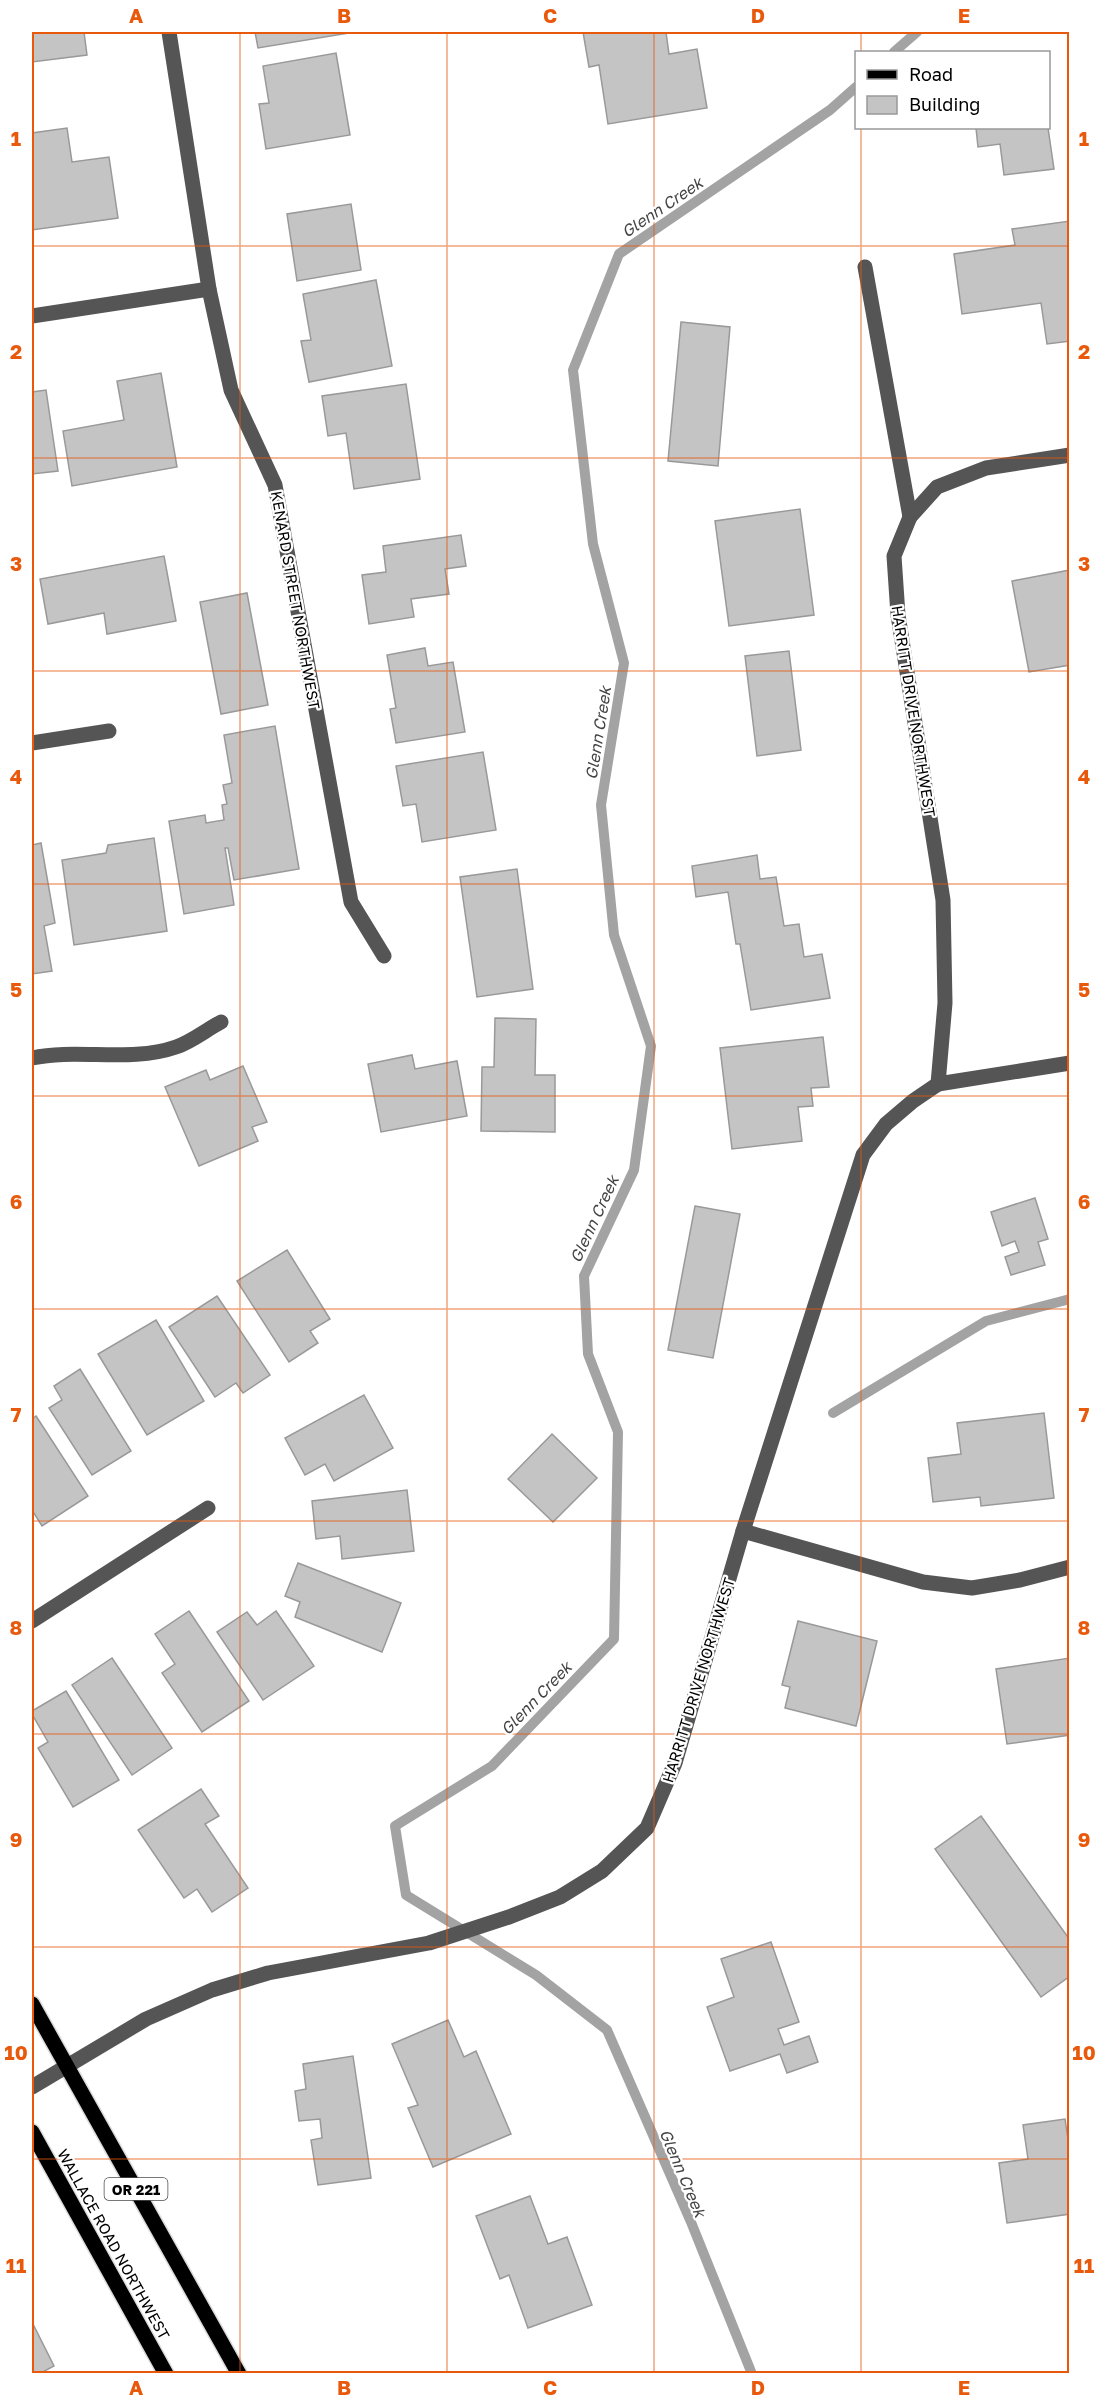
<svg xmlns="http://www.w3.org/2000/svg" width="1101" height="2405" viewBox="0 0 1101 2405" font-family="'Golos Text',sans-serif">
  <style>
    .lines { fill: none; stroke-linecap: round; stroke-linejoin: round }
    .stream { stroke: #a3a3a3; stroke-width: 10 }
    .building { fill: #c4c4c4; stroke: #999; stroke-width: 1.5 }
    .major-casing { stroke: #dbdbdb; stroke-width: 18 }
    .minor { stroke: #555; stroke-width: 15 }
    .major { stroke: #000; stroke-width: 15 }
    .grid { fill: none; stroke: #e8590c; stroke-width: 1.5; stroke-opacity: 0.55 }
    .labels { text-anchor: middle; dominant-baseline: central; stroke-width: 4.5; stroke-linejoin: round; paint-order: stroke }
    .shield { fill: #fff; stroke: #4c4c4c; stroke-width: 1.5 }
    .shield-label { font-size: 14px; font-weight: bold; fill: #000 }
    .street-label { font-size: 15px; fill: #000; stroke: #fff }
    .water-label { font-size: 16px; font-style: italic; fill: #444; stroke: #fff }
    .neatline { fill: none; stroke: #e8590c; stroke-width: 2 }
    .grid-label { font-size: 20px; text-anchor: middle; font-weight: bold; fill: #e8590c }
  </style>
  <rect width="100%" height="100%" fill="#fff"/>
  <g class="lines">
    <g class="stream">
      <path d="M894,52l23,-20"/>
      <path d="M833,1413l153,-92 84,-22"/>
      <path d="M752,2374l-61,-152 -84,-192 -71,-55 -130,-80 -11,-69 97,-60 122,-127 4,-207 -30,-78 -4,-78 50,-106 17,-124 -37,-111 -13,-130 23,-142 -31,-119 -20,-174 46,-116 211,-144 26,-23"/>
    </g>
  </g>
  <g class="building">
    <path d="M32,32h52l3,23 -55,7z"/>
    <path d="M255,32h100l-97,16z"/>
    <path d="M583,32h83l3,22 28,-5 10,59 -99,16 -9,-59 -10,2z"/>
    <path d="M336,53l14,82 -84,14 -7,-45 10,-1 -6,-37z"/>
    <path d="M67,128l5,34 37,-5 9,61 -86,12v-97z"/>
    <path d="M976,128h72l6,41 -50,6 -4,-31 -22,3z"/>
    <path d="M351,204l10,66 -64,11 -10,-67z"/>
    <path d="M1070,221v120l-23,3 -6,-41 -79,11 -8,-60 61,-9 -3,-16z"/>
    <path d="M376,280l16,86 -83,16 -8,-41 10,-1 -8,-46z"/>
    <path d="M681,322l49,5 -12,139 -50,-5z"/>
    <path d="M161,373l16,94 -105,19 -9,-55 61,-11 -7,-39z"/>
    <path d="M406,384l14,95 -66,10 -8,-56 -18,3 -6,-40z"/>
    <path d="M46,390l12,81 -26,3v-82z"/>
    <path d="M800,509l14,106 -85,11 -14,-105z"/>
    <path d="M461,535l5,31 -21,3 4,25 -38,5 3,18 -45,7 -7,-49 24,-3 -3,-26z"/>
    <path d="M164,556l12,65 -69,13 -3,-21 -56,11 -8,-45z"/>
    <path d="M1070,570v95l-41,7 -17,-91z"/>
    <path d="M247,593l21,112 -47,9 -21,-112z"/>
    <path d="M425,648l3,18 25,-4 12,70 -69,11 -6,-34 6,-1 -9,-53z"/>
    <path d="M789,651l12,99 -44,6 -12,-100z"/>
    <path d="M275,726l24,143 -65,11 -6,-32h-3l9,57 -50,9 -15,-93 36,-6 1,8 18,-3 -2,-15 5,-1 -4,-19 9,-2 -8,-48z"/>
    <path d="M483,752l13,78 -74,12 -6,-38 -13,2 -7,-40z"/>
    <path d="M154,838l13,93 -93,14 -12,-85 44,-7 2,-8z"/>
    <path d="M41,843l14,80 -11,3 8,45 -20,3v-129z"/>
    <path d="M757,855l3,24 16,-2 8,49 15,-2 5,33 18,-3 8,44 -79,12 -11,-66h-4l-8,-52 -32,5 -4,-31z"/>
    <path d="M517,869l16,120 -56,8 -17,-120z"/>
    <path d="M495,1018l41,1 -1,56h20v57l-74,-1 1,-64h12z"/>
    <path d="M823,1037l6,50 -18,1 2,18 -15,1 4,34 -70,8 -12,-101z"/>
    <path d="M412,1055l3,14 42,-8 10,55 -86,16 -13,-68z"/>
    <path d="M243,1066l24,56 -15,5 6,14 -59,25 -34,-79 41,-17 4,10z"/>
    <path d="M1035,1198l13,41 -10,3 7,23 -34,10 -6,-18 14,-5 -4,-11 -13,5 -11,-34z"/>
    <path d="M695,1206l45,8 -27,144 -45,-8z"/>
    <path d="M287,1250l43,69 -20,12 8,12 -29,19 -52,-81z"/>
    <path d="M217,1296l53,79 -27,18 -7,-10 -21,14 -46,-70z"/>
    <path d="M156,1320l48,81 -57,34 -49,-81z"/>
    <path d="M80,1369l51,82 -39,24 -43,-67 13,-8 -8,-14z"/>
    <path d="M364,1395l29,53 -59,33 -9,-17 -20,11 -20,-37z"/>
    <path d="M1044,1413l10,85 -73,8 -1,-9 -47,5 -5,-44 33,-4 -4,-31z"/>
    <path d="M36,1416l52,80 -46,30 -10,-16v-91z"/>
    <path d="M552,1434l45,44 -44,44 -45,-43z"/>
    <path d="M407,1490l7,61 -72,8 -2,-23 -24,3 -4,-38z"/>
    <path d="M298,1563l103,40 -19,49 -87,-35 5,-15 -15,-6z"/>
    <path d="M189,1611l60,90 -47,31 -40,-59 13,-9 -20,-30z"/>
    <path d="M276,1611l38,55 -51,34 -46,-68 30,-20 10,13z"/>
    <path d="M798,1621l79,20 -21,85 -71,-18 5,-21 -8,-2z"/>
    <path d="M112,1658l60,90 -40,27 -60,-90z"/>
    <path d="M1070,1658v77l-63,9 -11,-75z"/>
    <path d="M66,1691l53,89 -46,27 -35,-59 10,-6 -16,-28v-3z"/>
    <path d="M201,1789l18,27 -14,8 43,64 -36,24 -15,-23 -13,9 -46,-68z"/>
    <path d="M981,1816l89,124v36l-29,21 -106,-148z"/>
    <path d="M771,1942l28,80 -21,7 6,16 25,-9 9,26 -31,11 -7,-19 -50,17 -23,-64 27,-10 -13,-38z"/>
    <path d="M448,2020l16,37 12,-6 35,83 -78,33 -25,-59 10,-3 -26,-61z"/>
    <path d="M353,2056l18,122 -53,7 -7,-45 11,-2 -2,-19 -21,2 -4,-30 11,-2 -3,-25z"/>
    <path d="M1065,2119l5,34v61l-63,9 -8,-60 29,-4 -5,-34z"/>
    <path d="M530,2196l18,48 19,-7 25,68 -64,23 -19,-53 -9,4 -24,-63z"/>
    <path d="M32,2322l22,44 -15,8h-7z"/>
  </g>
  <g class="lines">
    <g class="major-casing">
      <g id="major">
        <path d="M32,2004l207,370"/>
        <path d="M32,2132l134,242"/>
      </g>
    </g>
    <g class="minor">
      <path d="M169,32l40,257 22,101 44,95 76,417 33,54"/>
      <path d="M865,267l45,250"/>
      <path d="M32,316l177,-27"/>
      <path d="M1070,455l-84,13 -49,19 -27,30 -16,39 4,59 45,285 2,103 -7,81 132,-21"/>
      <path d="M32,743l77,-12"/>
      <path d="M32,1058c46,-10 98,5 144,-11 15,-5 30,-17 45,-25"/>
      <path d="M743,1531l180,51 49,6 48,-8 50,-13"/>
      <path d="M32,1621l176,-113"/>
      <path d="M32,2087l114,-68 66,-29 56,-17 161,-30 80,-26 51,-20 42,-26 45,-43 28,-65 68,-232 120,-376 23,-31 27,-23 25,-17"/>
    </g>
    <use href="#major" class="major"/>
  </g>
  <path class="grid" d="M240,32v2342M447,32v2342M654,32v2342M861,32v20M861,128v2246M32,246h1038M32,458h1038M32,671h1038M32,884h1038M32,1096h1038M32,1309h1038M32,1521h1038M32,1734h1038M32,1947h1038M32,2159h1038"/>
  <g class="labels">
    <rect class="shield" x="104.5" y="2178" width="63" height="22" rx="4.5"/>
    <g class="shield-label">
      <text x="136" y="2189">OR 221</text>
    </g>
    <g class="street-label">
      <text transform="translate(296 600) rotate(80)">KENARD STREET NORTHWEST</text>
      <text transform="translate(914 711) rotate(81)">HARRITT DRIVE NORTHWEST</text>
      <text transform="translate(698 1680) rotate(-73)">HARRITT DRIVE NORTHWEST</text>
      <text transform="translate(114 2244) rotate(61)">WALLACE ROAD NORTHWEST</text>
    </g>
    <g class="water-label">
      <text transform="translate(662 207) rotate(-34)">Glenn Creek</text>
      <text transform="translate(598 733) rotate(-81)">Glenn Creek</text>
      <text transform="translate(594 1219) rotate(-65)">Glenn Creek</text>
      <text transform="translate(536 1698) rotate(-46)">Glenn Creek</text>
      <text transform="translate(683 2173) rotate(67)">Glenn Creek</text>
    </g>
  </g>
  <rect width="1101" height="2405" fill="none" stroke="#ffffff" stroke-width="66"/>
  <rect x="855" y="51" width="195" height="78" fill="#ffffff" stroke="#999999" stroke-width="1.5"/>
  <rect x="867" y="70" width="30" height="9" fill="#000000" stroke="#999999" stroke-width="1.5"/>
  <text x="909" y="81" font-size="18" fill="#000000">Road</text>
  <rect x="867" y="96" width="30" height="18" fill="#c4c4c4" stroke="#999999" stroke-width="1.5"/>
  <text x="909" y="111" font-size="18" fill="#000000">Building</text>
  <rect x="33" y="33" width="1035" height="2339" class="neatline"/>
  <g class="grid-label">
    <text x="136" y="23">A</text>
    <text x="344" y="23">B</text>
    <text x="550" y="23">C</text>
    <text x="758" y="23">D</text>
    <text x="964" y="23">E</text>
    <text x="16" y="146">1</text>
    <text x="1084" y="146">1</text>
    <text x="16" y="359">2</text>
    <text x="1084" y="359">2</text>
    <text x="16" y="571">3</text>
    <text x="1084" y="571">3</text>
    <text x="16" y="784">4</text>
    <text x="1084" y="784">4</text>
    <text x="16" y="997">5</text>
    <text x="1084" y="997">5</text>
    <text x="16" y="1209">6</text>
    <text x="1084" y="1209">6</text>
    <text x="16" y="1422">7</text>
    <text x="1084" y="1422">7</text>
    <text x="16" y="1635">8</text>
    <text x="1084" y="1635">8</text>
    <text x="16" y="1847">9</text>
    <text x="1084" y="1847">9</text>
    <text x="16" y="2060">10</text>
    <text x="1084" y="2060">10</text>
    <text x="16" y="2273">11</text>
    <text x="1084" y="2273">11</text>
    <text x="136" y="2395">A</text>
    <text x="344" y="2395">B</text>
    <text x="550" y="2395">C</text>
    <text x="758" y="2395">D</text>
    <text x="964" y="2395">E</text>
  </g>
</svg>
